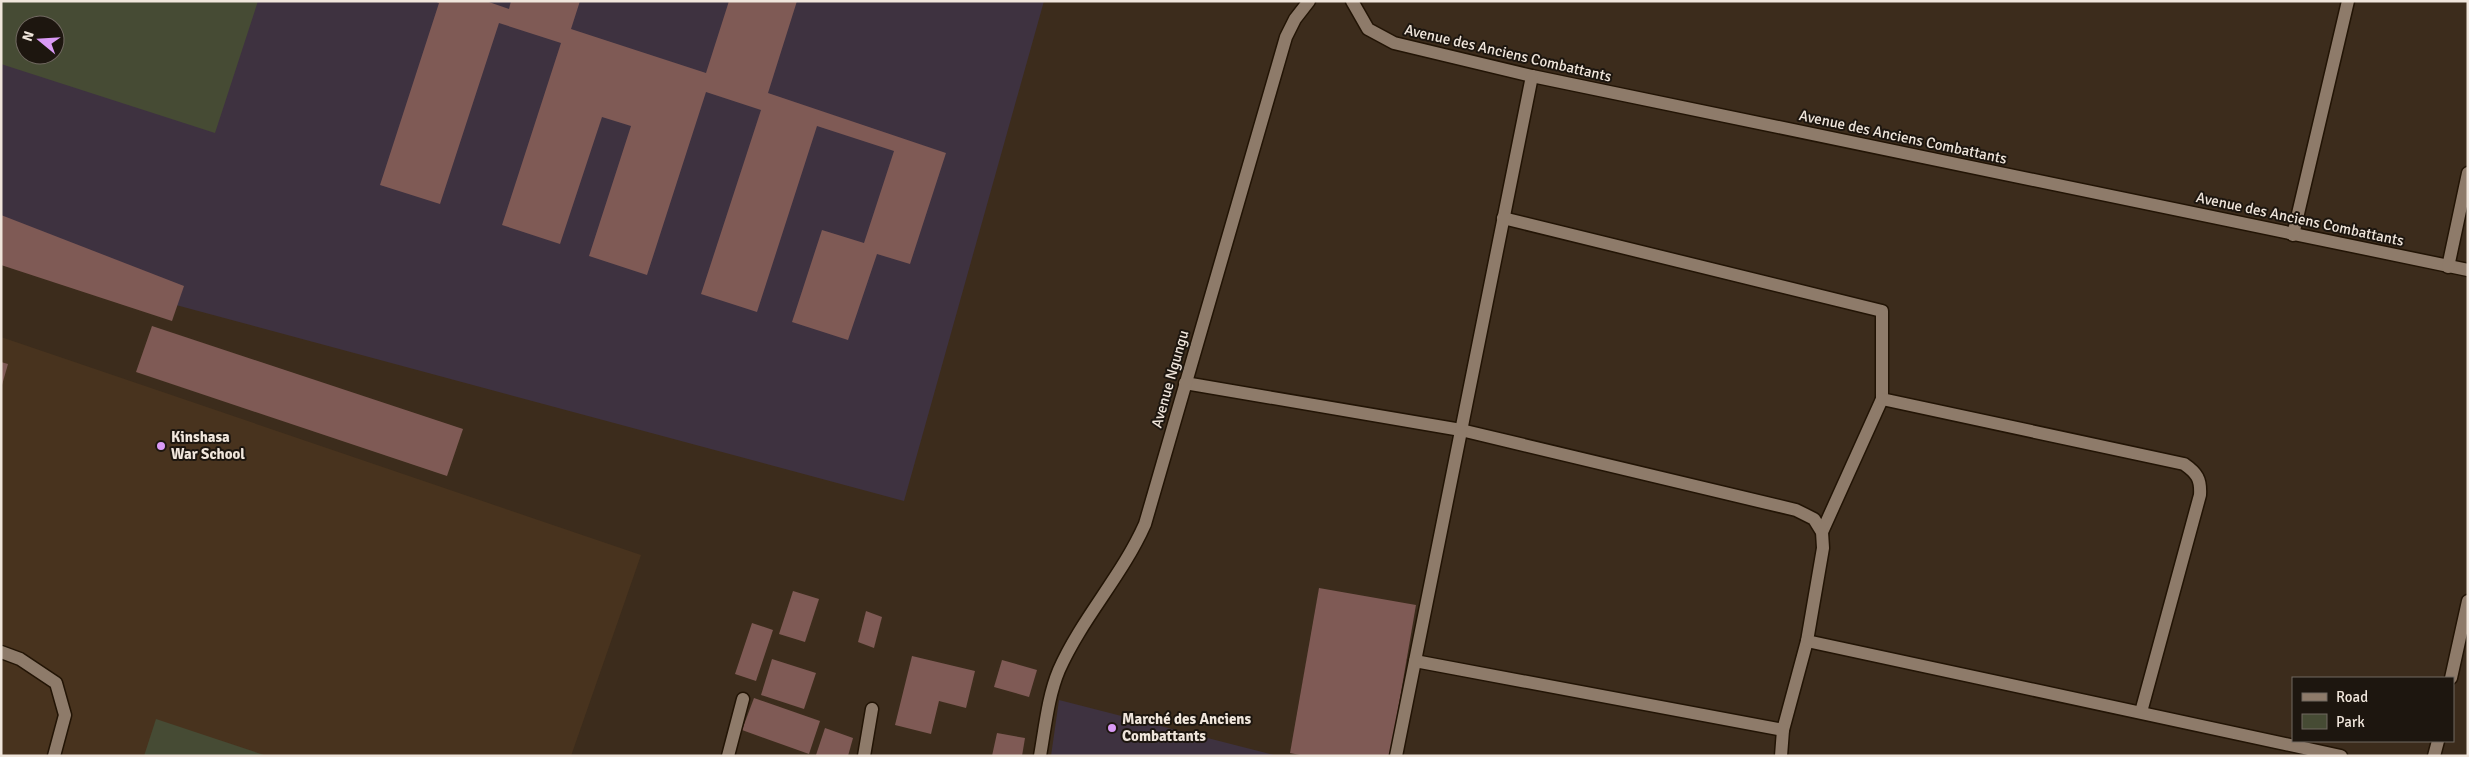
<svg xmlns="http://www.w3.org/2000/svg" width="2469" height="757" viewBox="0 0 2469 757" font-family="Signika,sans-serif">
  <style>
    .commercial { fill: #3e3240; fill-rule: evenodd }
    .built { fill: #48331e }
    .green { fill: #464b34; fill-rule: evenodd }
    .building { fill: #7f5a55 }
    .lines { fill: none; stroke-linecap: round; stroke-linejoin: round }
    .minor-casing { stroke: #221405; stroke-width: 15 }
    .minor { stroke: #8e7b6a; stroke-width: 12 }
    .poi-dot { fill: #da9af6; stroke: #1d160f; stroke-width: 2 }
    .labels { text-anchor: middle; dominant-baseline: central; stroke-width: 4; stroke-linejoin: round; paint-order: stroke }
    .street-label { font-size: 15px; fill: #f0e6dc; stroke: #1d160f }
    .poi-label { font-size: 15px; font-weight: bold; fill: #f0e6dc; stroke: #1d160f; text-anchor: start }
  </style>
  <rect width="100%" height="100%" fill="#3c2c1c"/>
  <g class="commercial">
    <path d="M1,1h1043l-140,500 -903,-243zM25,25h30v30h-30z"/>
    <path d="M1059,700l219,56h-227z"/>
  </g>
  <path class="built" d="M1,337l640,218 -70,201h-570z"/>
  <g class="green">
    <path d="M1,1h257l-43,132 -214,-69zM25,25h30v30h-30z"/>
    <path d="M156,719l111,37h-123z"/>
  </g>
  <g class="building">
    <path d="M434,1h52l23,8 2,-8h69l-9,28 135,44 23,-72h68l-29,92 178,60 -36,111 -33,-10 -29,86 -56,-18 30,-92 42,13 30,-92 -77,-25 -60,186 -56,-18 60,-184 -55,-18 -59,183 -58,-19 42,-130 -29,-9 -42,127 -58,-19 59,-182 -62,-20 -59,181 -60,-19 59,-182z"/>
    <path d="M1,215l183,71 -12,35 -171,-56z"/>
    <path d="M152,326l311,103 -16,47 -311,-104z"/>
    <path d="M1,362l7,2 -6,21h-1z"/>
    <path d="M1319,588l97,17 -26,151h-85l-15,-3z"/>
    <path d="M793,591l26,8 -14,43 -26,-8z"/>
    <path d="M866,611l16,6 -8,31 -16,-6z"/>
    <path d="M752,623l21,7 -17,51 -21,-7z"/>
    <path d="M912,656l63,15 -9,37 -27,-7 -8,33 -36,-9z"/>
    <path d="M772,659l44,14 -12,36 -43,-14z"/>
    <path d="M1002,660l35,10 -8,27 -35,-10z"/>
    <path d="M754,698l66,23 -11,33 -67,-24z"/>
    <path d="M825,728l28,10 -5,18 -32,-1z"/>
    <path d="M997,733l28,5 -3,18h-30z"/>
  </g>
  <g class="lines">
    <g class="minor-casing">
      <g id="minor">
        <path d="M1352,1l16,28 26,14 138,33 936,194"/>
        <path d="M1503,218l379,93v88l-60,133"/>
        <path d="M2293,235l55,-234"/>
        <path d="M2448,267l20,-94"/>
        <path d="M1185,383l276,47 335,80 18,9 8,13 1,16 -16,93 -24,89 -2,26"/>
        <path d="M1882,399l302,65c13,9 17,15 16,31l-59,217"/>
        <path d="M1807,641l534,115"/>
        <path d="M1,652l19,7 36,24 9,32 -11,41"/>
        <path d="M1415,661l368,69"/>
        <path d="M2451,678l17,-77"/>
        <path d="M728,756l15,-57"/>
        <path d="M864,756l8,-47"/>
        <path d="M1040,756c5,-28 8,-60 19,-86 23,-52 63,-94 86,-146l141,-487 9,-18 14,-18"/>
        <path d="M1396,756l136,-680"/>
        <path d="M2434,756l4,-15"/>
      </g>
    </g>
    <use href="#minor" class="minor"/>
  </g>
  <g class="poi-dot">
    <circle cx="161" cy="446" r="5"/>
    <circle cx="1112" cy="728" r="5"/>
  </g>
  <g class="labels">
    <g class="street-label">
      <text transform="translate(1508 53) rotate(13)">Avenue des Anciens Combattants</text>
      <text transform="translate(1903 137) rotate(12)">Avenue des Anciens Combattants</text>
      <text transform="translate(2300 219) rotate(12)">Avenue des Anciens Combattants</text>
      <text transform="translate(1170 379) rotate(-74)">Avenue Ngungu</text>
    </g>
    <g class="poi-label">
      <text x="171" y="437">Kinshasa<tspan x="171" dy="17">War School</tspan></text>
      <text x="1122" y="719">Marché des Anciens<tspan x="1122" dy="17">Combattants</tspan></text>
    </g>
  </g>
  <rect width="2469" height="757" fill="none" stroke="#f0e6dc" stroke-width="5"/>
  <rect x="2292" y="677" width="162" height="65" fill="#1d160f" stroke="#716961"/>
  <rect x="2302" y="693" width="25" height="8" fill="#8e7b6a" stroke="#716961"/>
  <text x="2336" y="702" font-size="15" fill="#f0e6dc">Road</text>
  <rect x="2302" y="714" width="25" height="15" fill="#464b34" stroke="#716961"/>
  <text x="2336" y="727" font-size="15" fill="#f0e6dc">Park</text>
  <g transform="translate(40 40) rotate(288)"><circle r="24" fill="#1d160f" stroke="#716961"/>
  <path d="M0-4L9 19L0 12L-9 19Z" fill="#da9af6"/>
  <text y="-8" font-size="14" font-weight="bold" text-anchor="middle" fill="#f0e6dc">N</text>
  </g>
</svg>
